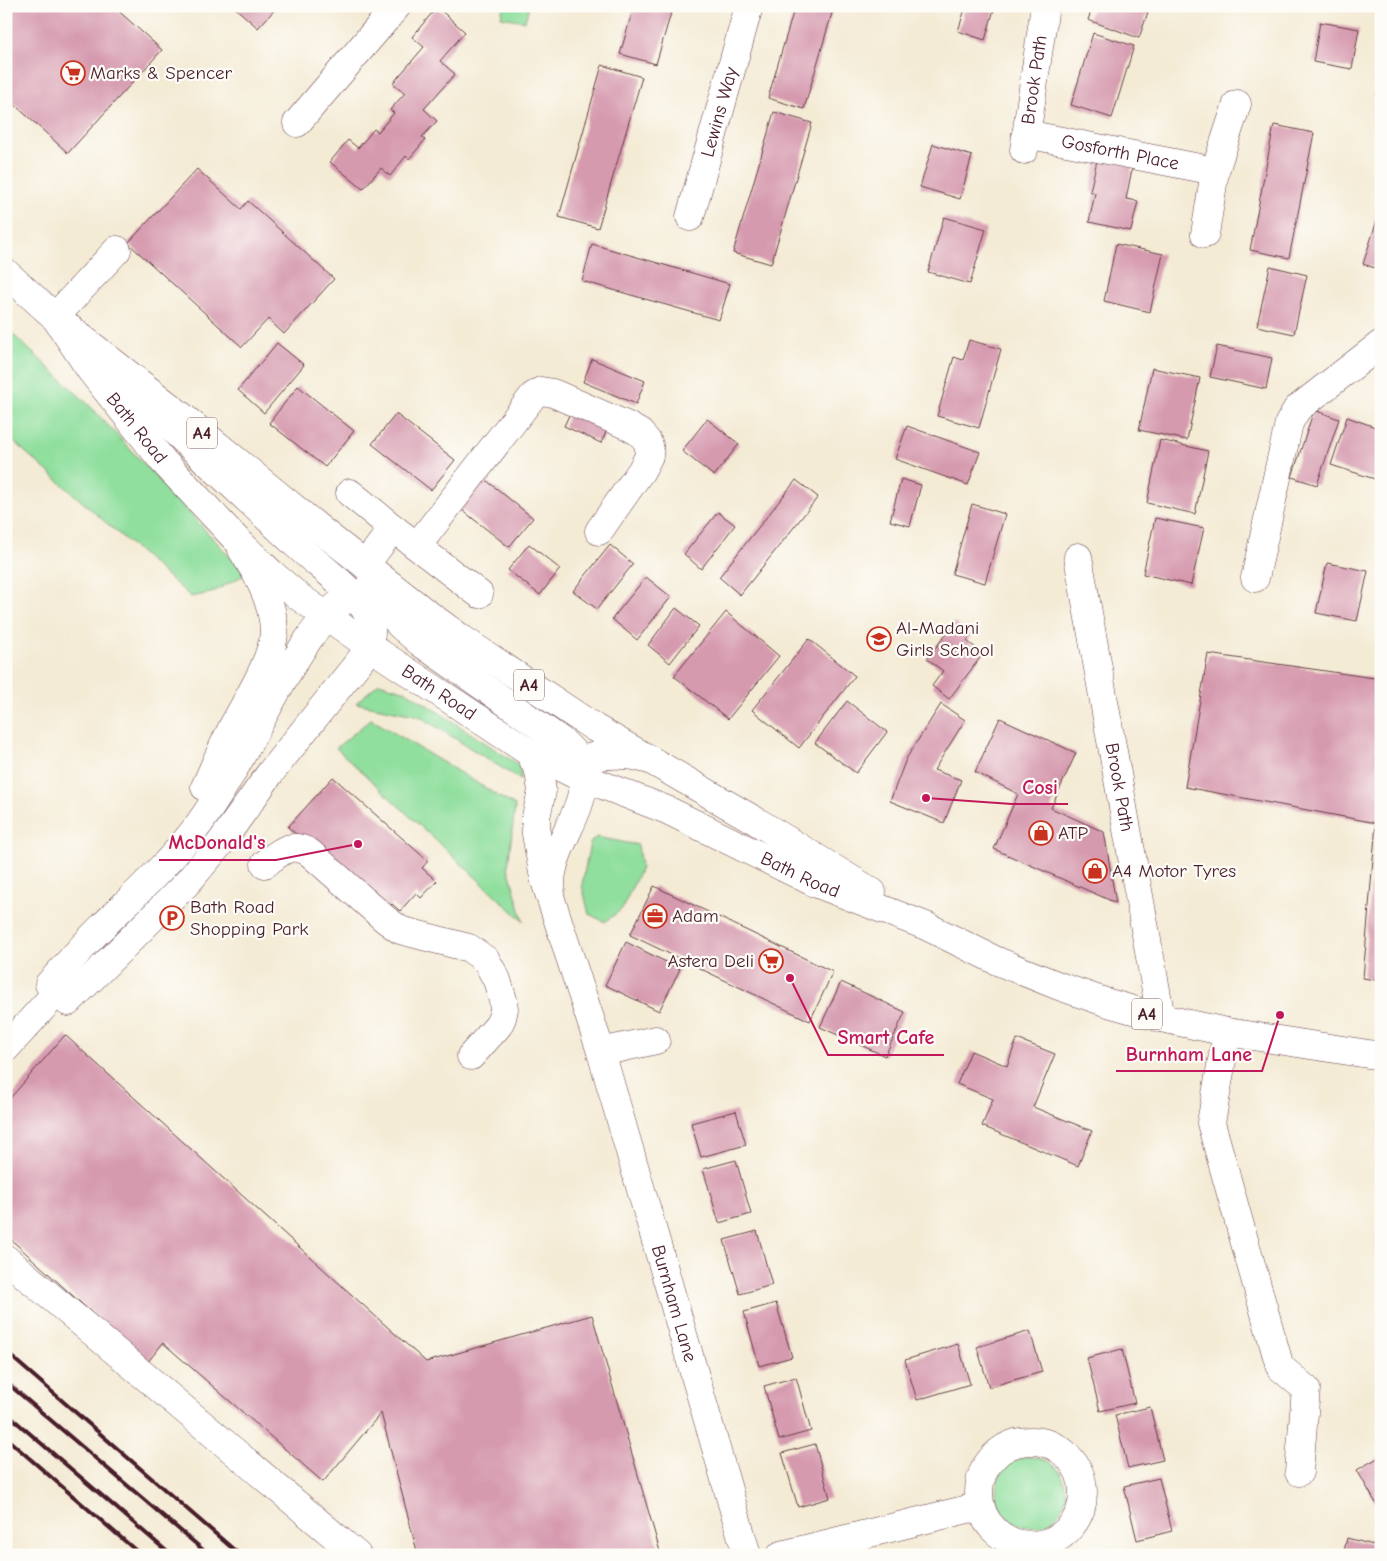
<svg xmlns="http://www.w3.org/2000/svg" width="1387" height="1561" viewBox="0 0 1387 1561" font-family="'Comic Neue',sans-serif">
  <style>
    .green { fill: #90df9e; stroke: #6d7f64 }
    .building { fill: #d69aaf }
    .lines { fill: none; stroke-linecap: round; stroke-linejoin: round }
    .minor-casing { stroke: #643e44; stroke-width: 29 }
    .major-casing { stroke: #643e44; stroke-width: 29 }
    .minor { stroke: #fff; stroke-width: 28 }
    .major { stroke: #fff; stroke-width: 28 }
    .rail { stroke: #4a1f2b; stroke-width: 4 }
    .labels { text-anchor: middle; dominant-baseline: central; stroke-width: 4.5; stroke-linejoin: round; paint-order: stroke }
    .shield { fill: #fdfcf7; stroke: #806168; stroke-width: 1 }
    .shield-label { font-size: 18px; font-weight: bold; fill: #4a1f2b }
    .poi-label { font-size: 19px; fill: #4a1f2b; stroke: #fdfcf7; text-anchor: start }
    .street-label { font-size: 19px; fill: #4a1f2b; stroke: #fdfcf7 }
    .leader { fill: none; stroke: #c2185b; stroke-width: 2 }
    .callout-dot { fill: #c2185b; stroke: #fdfcf7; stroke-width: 2 }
    .callout-label { font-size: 20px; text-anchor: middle; font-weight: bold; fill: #c2185b; stroke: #fdfcf7; stroke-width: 4.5; stroke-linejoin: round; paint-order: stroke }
  </style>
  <rect width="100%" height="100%" fill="#fdfcf7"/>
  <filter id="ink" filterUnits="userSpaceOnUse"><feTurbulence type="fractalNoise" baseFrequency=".02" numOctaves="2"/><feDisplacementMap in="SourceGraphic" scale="10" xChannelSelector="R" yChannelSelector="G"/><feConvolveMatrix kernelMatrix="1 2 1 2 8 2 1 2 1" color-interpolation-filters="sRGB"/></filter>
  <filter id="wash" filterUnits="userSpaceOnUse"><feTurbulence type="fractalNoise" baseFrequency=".0096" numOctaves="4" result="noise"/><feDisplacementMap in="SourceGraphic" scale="20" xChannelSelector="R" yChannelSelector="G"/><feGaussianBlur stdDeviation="1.12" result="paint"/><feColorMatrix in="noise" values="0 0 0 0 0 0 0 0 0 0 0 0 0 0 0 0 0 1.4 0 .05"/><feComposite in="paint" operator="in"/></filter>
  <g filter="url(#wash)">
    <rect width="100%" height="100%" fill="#f4ebd5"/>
    <g class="green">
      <path d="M503,6h26l-4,15 -24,-4z"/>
      <path d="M6,328l84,78 156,168 -35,19 -20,4 -185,-162z"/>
      <path d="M379,683l27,8 113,74 2,15 -102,-64 -63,-13z"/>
      <path d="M371,719l144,87 -7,61 15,54 -187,-173z"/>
      <path d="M596,837l42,8 3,23 -19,41 -17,13 -16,-8 -7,-29 8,-42z"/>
      <circle cx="1031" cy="1492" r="35"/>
    </g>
    <g id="blocks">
      <g class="building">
        <path d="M6,6h107l49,44 -94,103 -62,-56z"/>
        <path d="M233,6h45l-20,22z"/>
        <path d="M634,6h39l-17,58 -36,-10z"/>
        <path d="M795,6h39l-30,103 -36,-11z"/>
        <path d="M966,6h29l-10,34 -27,-9z"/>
        <path d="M1093,6h38l17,6 -9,26 -51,-18z"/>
        <path d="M1297,6h13l-1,3z"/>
        <path d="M437,7l28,25 -25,29 15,13 -31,35 13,12 -15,16 3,3 -16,19 -3,-3 -16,20 -9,-8 -18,21 -33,-27 18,-22 10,8 16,-19 4,3 16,-19 -4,-3 15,-17 -12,-10 31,-36 -12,-10z"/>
        <path d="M1320,22l39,7 -7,40 -39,-7z"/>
        <path d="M1093,33l41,13 -22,72 -41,-13z"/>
        <path d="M602,65l40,12 -44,151 -39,-11z"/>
        <path d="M1381,83v13l-5,-1z"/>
        <path d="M774,112l38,11 -41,141 -38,-11z"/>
        <path d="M1274,125l40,8 -25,125 -39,-8z"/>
        <path d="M933,144l39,12 -12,43 -40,-12z"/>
        <path d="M1098,156l35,8 -7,35 12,2 -7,30 -42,-9 6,-29 -5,-2z"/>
        <path d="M197,169l44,40 7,-8 86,78 -50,55 -16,-15 -26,28 -114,-104z"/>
        <path d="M1379,214l2,1v55l-18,-6z"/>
        <path d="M944,217l42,12 -16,55 -42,-12z"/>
        <path d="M592,244l138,40 -11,36 -137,-39z"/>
        <path d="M1116,244l47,10 -13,58 -46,-11z"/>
        <path d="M1270,266l37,9 -13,59 -37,-8z"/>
        <path d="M969,340l32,9 -22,79 -42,-12 17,-59 9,3z"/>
        <path d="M277,343l27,22 -40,48 -26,-23z"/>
        <path d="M1217,346l55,12 -6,31 -56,-12z"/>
        <path d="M592,359l53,22 -9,23 -53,-22z"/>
        <path d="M1152,368l48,10 -13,62 -48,-10z"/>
        <path d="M298,386l56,45 -29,36 -56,-44z"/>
        <path d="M1314,410l25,9 -22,66 -25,-8z"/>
        <path d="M571,411l37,17 -7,15 -37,-17z"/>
        <path d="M396,414l59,46 -24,30 -59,-46z"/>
        <path d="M1347,417l34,12v52l-50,-16z"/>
        <path d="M707,419l32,25 -25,32 -32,-25z"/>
        <path d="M907,426l73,26 -12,33 -73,-26z"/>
        <path d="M1160,440l48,11 -13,63 -48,-11z"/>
        <path d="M481,476l52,42 -24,29 -52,-41z"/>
        <path d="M901,479l20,6 -11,41 -20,-5z"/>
        <path d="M796,480l22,17 -78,98 -21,-18z"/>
        <path d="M972,504l33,10 -20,69 -33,-9z"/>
        <path d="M718,512l17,13 -34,44 -17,-15z"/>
        <path d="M1155,518l49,10 -13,57 -48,-11z"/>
        <path d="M529,544l31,25 -20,26 -32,-25z"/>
        <path d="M610,545l23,19 -36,45 -24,-18z"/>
        <path d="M1327,563l41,8 -11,50 -41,-8z"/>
        <path d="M646,577l25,20 -34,43 -25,-21z"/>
        <path d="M676,608l23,18 -29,37 -22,-18z"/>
        <path d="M726,612l53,44 -51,63 -54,-43z"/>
        <path d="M955,622l16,13 -4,6 16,13 -34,45 -17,-13 11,-15 -16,-12z"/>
        <path d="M809,639l46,37 -56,72 -47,-38z"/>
        <path d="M1208,654l173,25v302l-18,-3 13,-155 -191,-36z"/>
        <path d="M847,701l40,31 -31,41 -41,-30z"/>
        <path d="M941,704l24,16 -31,50 27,10 -17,43 -54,-22 16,-42z"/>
        <path d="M1000,718l76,35 -25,55 53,24 12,71 -122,-54 24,-55 -43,-22z"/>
        <path d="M333,777l95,84 -6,7 15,13 -16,17 -5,-5 -16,18 -8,-7 -7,8 -97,-85z"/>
        <path d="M654,886l179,86 -23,49 -180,-86z"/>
        <path d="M626,942l54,27 -21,42 -54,-26z"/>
        <path d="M841,982l64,30 -20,44 -65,-29z"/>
        <path d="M65,1035l361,327 166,-47 69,240h-243l-37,-142 -58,69 -160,-139 -16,20 -141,-128v-132z"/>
        <path d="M1017,1039l38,15 -22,53 59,24 -14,35 -96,-40 11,-27 -36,-15 14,-33 36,15z"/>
        <path d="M736,1111l10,34 -45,12 -10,-34z"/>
        <path d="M736,1160l15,54 -32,9 -16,-54z"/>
        <path d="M757,1231l15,54 -32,9 -16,-54z"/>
        <path d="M776,1303l16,54 -33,9 -15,-54z"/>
        <path d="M1030,1331l12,41 -53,15 -12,-40z"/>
        <path d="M958,1344l12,40 -53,16 -12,-40z"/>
        <path d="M1122,1349l13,54 -35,8 -13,-53z"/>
        <path d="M796,1377l15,54 -32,9 -15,-54z"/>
        <path d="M1150,1407l13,53 -35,8 -13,-53z"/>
        <path d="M815,1444l15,54 -32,9 -16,-54z"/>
        <path d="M1381,1456v56l-24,-42z"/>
        <path d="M1159,1478l13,53 -35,9 -13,-54z"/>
        <path d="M1347,1538l34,9v8h-38z"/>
      </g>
    </g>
  </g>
  <g filter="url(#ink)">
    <use href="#blocks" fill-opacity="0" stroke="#643e44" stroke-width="1"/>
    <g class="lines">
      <g class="minor-casing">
        <g id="minor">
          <path d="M297,123l100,-117"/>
          <path id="s1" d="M1026,134l189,37"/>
          <path id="s2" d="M1024,150l21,-144"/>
          <path id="s3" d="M690,217l59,-211"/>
          <path d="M1205,234l10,-63 22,-67"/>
          <path d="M71,333l-16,-16 62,-67"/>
          <path d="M350,493l43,35"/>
          <path d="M417,546l116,-150 8,-5 12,2 75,33 12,7 7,8 2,4v11l-8,15 -42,60"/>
          <path id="s4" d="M1078,557l83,461"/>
          <path d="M365,565l28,-37 86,66"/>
          <path d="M1255,578l34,-155 8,-14 84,-65"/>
          <path d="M370,585l30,40 21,18 139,97c58,44 -11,95 -9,147"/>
          <path id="s5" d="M529,752l10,19 3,20 -6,26v17l8,44 57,174 146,503"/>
          <path d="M561,766c20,-7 41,-13 62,-11 8,0 16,2 23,4"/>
          <path d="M205,787c9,-19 17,-40 27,-59 13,-25 42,-70 42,-97 -1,-30 -16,-56 -32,-81"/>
          <path d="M265,864c15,-12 25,-23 45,-11l75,66 15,11 69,18 17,12 11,20 6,20 1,9 -2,9 -4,8 -27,30"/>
          <path d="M49,984c18,-19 35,-40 54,-58 33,-33 68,-64 96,-102 32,-45 57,-96 84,-144 13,-22 36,-61 56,-76 14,-9 34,-13 51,-11 9,2 17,7 24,11"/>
          <path d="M68,1002l119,-119 32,-38 52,-73 91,-114c9,-17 13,-29 4,-47 -10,-18 -46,-45 -63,-60 -57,-53 -115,-107 -172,-161"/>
          <path d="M1227,1032l-16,91 69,244 26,22 -7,83"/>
          <path d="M6,1048l51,-56"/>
          <path d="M601,1052l55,-12"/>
          <path d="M6,1259l351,296"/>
          <circle cx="1031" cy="1493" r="52"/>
          <path d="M781,1555l199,-49"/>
        </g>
      </g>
      <g class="major-casing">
        <g id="major">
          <path d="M6,273l49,44 129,101 138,113 99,78 41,30 133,89 161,93 116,71"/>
          <path id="s6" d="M55,317l36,54 72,90 71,76 37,36 27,23 71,50 160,106 45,22 93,36 148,73 111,43 71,35 62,25 46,16 56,16 66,14 154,24"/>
        </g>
      </g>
      <use href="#minor" class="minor"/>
      <use href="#major" class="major"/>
      <g class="rail">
        <path d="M6,1352l234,203"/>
        <path d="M6,1382l203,173"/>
        <path d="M6,1413l165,142"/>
        <path d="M6,1438l135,117"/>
      </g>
    </g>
  </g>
  <defs>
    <g id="supermarket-ring" transform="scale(1.25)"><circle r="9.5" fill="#fdfcf7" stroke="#c8321e" stroke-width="1.5"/><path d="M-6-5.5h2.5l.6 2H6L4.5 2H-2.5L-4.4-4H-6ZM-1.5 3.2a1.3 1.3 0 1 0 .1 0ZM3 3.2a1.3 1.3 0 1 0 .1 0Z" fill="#c8321e"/></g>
    <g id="school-ring" transform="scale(1.25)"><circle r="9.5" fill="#fdfcf7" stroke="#c8321e" stroke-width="1.5"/><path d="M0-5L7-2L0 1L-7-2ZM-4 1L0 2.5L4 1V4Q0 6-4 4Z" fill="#c8321e"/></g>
    <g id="shop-ring" transform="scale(1.25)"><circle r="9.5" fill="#fdfcf7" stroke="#c8321e" stroke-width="1.5"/><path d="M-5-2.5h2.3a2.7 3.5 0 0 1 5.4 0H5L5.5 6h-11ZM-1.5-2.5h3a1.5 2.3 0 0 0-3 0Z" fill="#c8321e"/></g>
    <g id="office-ring" transform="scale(1.25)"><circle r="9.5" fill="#fdfcf7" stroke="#c8321e" stroke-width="1.5"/><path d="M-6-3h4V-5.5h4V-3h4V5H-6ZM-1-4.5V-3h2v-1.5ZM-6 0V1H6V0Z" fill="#c8321e"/></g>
    <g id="parking-ring" transform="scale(1.25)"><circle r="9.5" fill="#fdfcf7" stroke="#c8321e" stroke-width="1.5"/><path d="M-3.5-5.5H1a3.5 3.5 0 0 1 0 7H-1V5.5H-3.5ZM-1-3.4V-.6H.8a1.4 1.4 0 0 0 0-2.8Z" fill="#c8321e"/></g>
  </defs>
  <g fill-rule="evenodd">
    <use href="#supermarket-ring" x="73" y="73"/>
    <use href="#school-ring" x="879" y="639"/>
    <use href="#shop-ring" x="1041" y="833"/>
    <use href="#shop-ring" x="1095" y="871"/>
    <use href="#office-ring" x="655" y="916"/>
    <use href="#parking-ring" x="172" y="918"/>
    <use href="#supermarket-ring" x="771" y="961"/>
  </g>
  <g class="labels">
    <g class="shield">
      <rect x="187" y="417.5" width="30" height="31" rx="4"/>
      <rect x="514" y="669.5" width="30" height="31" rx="4"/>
      <rect x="1132" y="998.5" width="30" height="31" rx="4"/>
    </g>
    <g class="shield-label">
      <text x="202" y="433">A4</text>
      <text x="529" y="685">A4</text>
      <text x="1147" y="1014">A4</text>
    </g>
    <g class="poi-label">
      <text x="90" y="73">Marks &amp; Spencer</text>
      <text x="896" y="628">Al-Madani<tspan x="896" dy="22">Girls School</tspan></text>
      <text x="1058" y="833">ATP</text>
      <text x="1112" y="871">A4 Motor Tyres</text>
      <text x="190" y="907">Bath Road<tspan x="190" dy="22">Shopping Park</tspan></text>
      <text x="672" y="916">Adam</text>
      <text x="754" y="961" text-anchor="end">Astera Deli</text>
    </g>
    <g class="street-label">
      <text stroke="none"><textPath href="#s2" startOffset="71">Brook Path</textPath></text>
      <text stroke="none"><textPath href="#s3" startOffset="109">Lewins Way</textPath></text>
      <text stroke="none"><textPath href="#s1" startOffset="96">Gosforth Place</textPath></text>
      <text stroke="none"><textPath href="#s6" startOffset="138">Bath Road</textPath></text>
      <text stroke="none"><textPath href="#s6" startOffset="542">Bath Road</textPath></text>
      <text stroke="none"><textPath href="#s4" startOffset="234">Brook Path</textPath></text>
      <text stroke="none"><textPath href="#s6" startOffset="948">Bath Road</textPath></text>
      <text stroke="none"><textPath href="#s5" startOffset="575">Burnham Lane</textPath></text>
    </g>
  </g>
  <path class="leader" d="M926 798L1012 804H1068M358 844L276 860H159M790 978L828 1055H944M1280 1015L1262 1071H1116"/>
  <g class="callout-dot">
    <circle cx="926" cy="798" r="5"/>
    <circle cx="358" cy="844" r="5"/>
    <circle cx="790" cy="978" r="5"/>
    <circle cx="1280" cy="1015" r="5"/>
  </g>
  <g class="callout-label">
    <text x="1040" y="794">Cosi</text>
    <text x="217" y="849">McDonald's</text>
    <text x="886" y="1044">Smart Cafe</text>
    <text x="1189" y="1061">Burnham Lane</text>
  </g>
  <rect width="1387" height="1561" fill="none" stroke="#fdfcf7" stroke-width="25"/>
</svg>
